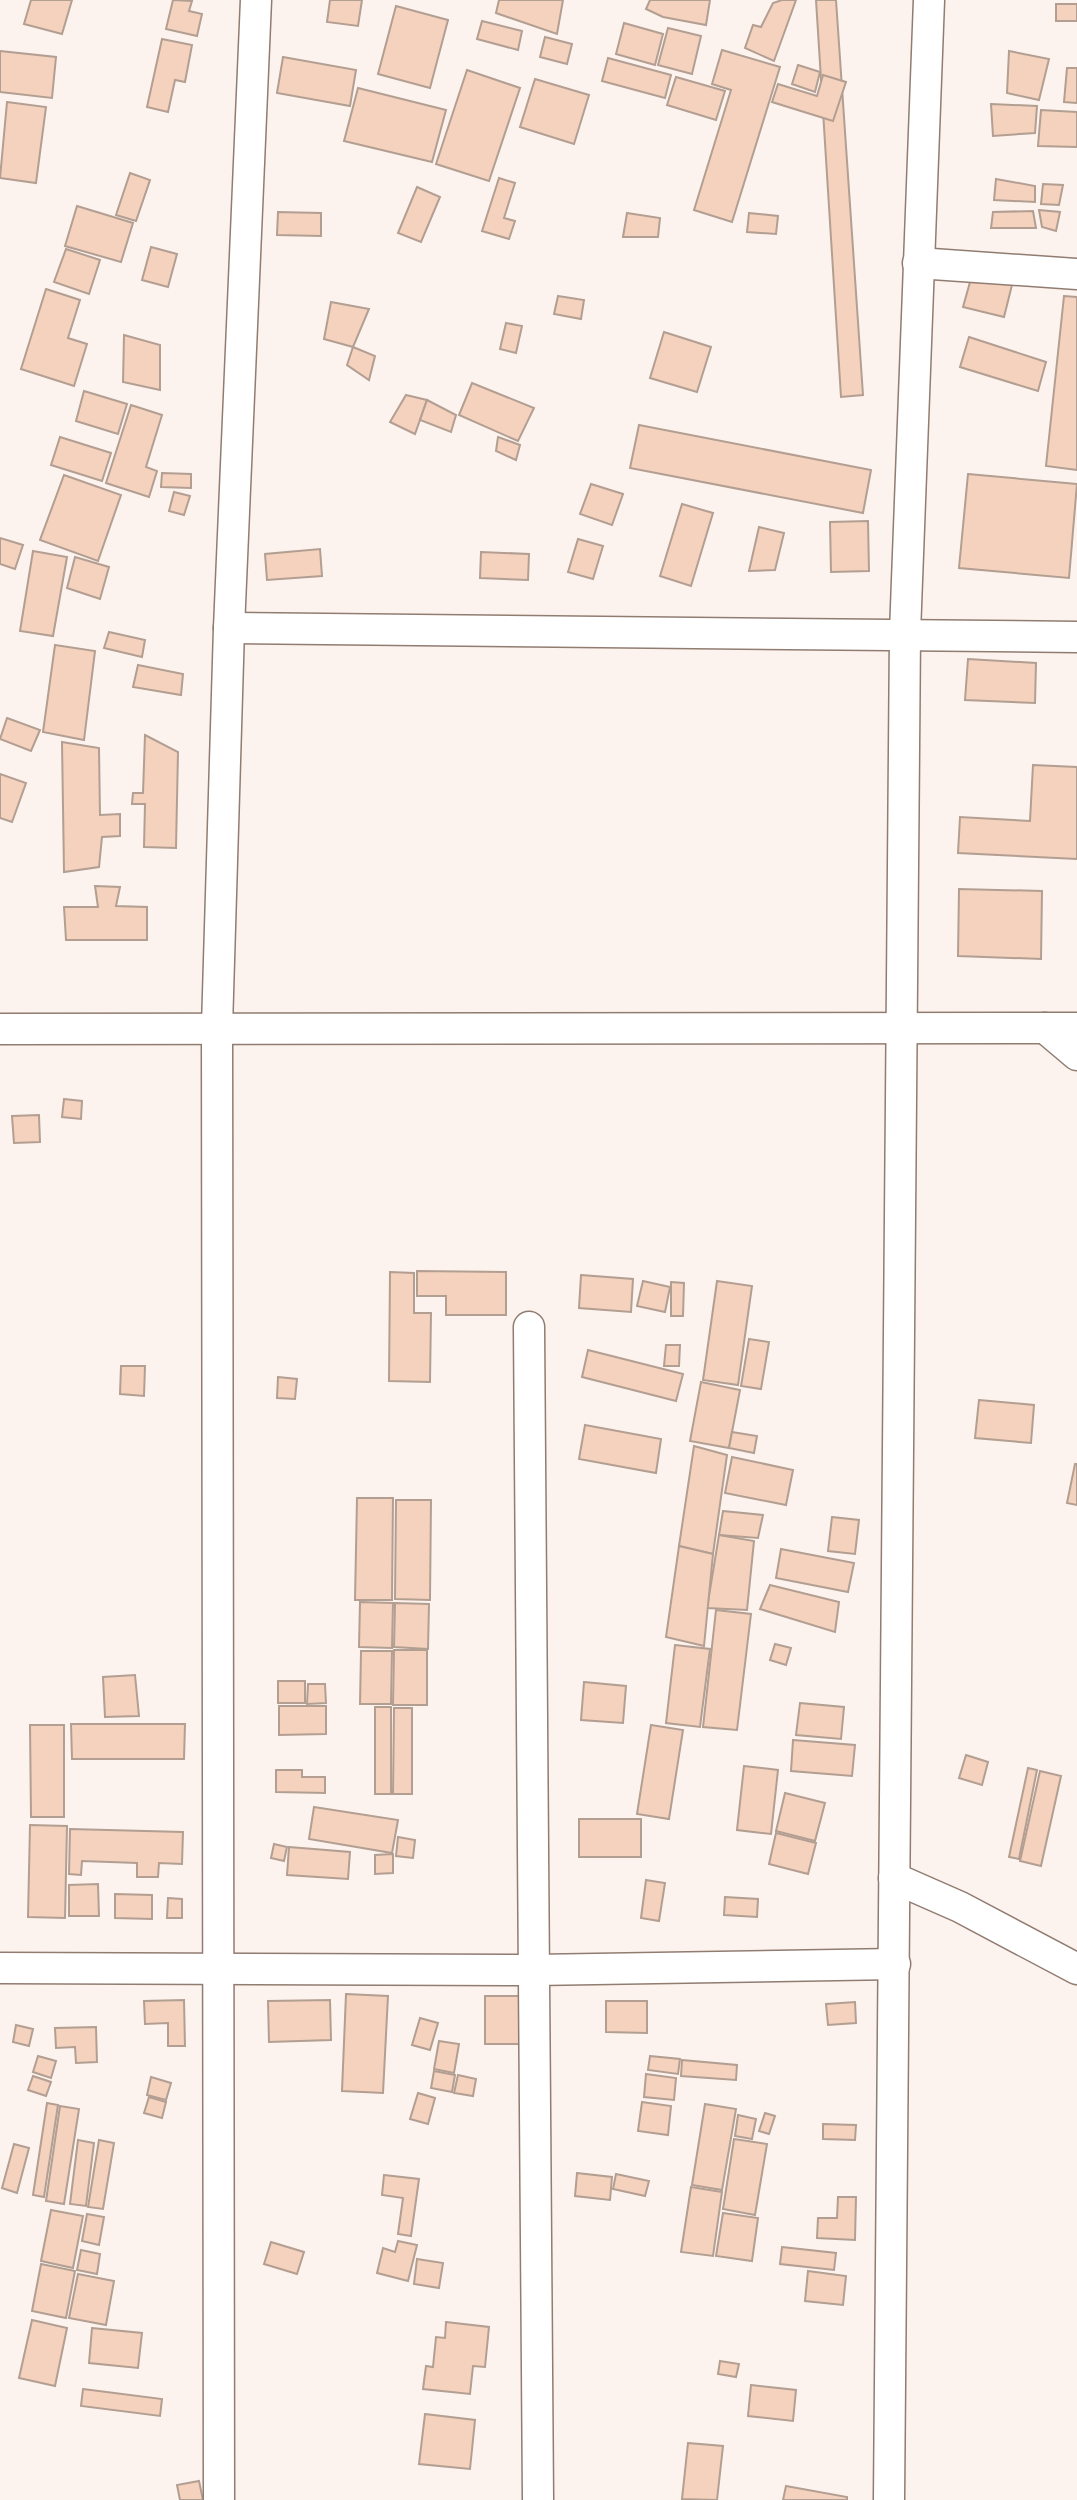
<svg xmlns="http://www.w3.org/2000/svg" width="1077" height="2500" viewBox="0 0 1077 2500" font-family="'DM Sans',sans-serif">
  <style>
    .building { fill: #f4d2be; stroke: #b39e92; stroke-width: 2 }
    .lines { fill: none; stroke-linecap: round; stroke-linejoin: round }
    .street-casing { stroke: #907c71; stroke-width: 33 }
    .street { stroke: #fff; stroke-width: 30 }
  </style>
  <rect width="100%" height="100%" fill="#fdf3ee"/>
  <g class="building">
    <path d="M31,0h41l-10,34 -38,-10z"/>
    <path d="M173,0l19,1 -3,10 13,3 -5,22 -31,-7z"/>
    <path d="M330,0h32l-4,26 -31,-4z"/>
    <path d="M499,0h64l-6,34 -61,-21z"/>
    <path d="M650,0h60l-4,25 -43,-8 -17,-8z"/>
    <path d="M782,0h14l-22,61 -29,-13 8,-23 8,2 12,-24z"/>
    <path d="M816,0h20l27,395 -22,2z"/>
    <rect x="1056" y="4" width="21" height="17"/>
    <path d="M396,6l52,14 -18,68 -52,-14z"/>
    <path d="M482,21l40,10 -4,19 -41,-11z"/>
    <path d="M624,23l39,11 -8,31 -39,-11z"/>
    <path d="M668,28l33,8 -9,38 -34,-9z"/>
    <path d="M545,37l27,7 -5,20 -27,-7z"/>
    <path d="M162,39l30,6 -7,37 -10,-2 -7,32 -21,-5z"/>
    <path d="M722,50l58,17 -48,155 -38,-12 37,-120 -19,-6z"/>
    <path d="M0,51l56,6 -4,41 -52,-6z"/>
    <path d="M1009,51l40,8 -10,41 -32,-7z"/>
    <path d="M283,57l73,13 -6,36 -73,-13z"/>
    <path d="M608,58l63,17 -6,23 -63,-17z"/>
    <path d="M798,65l22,7 -5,20 -23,-8z"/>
    <path d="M1067,68h10v35l-13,-1z"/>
    <path d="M467,70l53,18 -31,93 -53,-17z"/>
    <path d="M823,75l23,7 -13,39 -61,-19 6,-18 39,12z"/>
    <path d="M676,77l49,14 -9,29 -49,-15z"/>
    <path d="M535,79l54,16 -15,49 -54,-17z"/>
    <path d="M358,88l88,22 -14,52 -88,-21z"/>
    <path d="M7,102l39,5 -10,76 -36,-5z"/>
    <path d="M991,104l46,2 -2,27 -42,3z"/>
    <path d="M1041,110l36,2v35l-39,-1z"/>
    <path d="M130,173l20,7 -14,41 -20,-6z"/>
    <path d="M499,178l16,5 -11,35 11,3 -6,18 -27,-8z"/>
    <path d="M996,179l39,7v16l-41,-2z"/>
    <path d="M1043,184l20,1 -4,20 -18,-1z"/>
    <path d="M417,187l23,10 -19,45 -23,-9z"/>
    <path d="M77,206l56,17 -12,39 -56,-16z"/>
    <path d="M1039,210l21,2 -4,19 -14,-4z"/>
    <path d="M1033,211l3,17h-45l2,-16z"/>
    <path d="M278,212l43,1v23l-44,-1z"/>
    <path d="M627,213l33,5 -2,19h-35z"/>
    <path d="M749,213l29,3 -2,18 -29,-2z"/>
    <path d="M151,247l26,7 -9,33 -26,-7z"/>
    <path d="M66,249l34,11 -11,34 -35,-12z"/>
    <path d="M972,275l40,10 -8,32 -41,-10z"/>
    <path d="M46,289l34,11 -12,38 19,6 -13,42 -53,-17z"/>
    <path d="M558,296l26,4 -3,19 -27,-5z"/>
    <path d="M1064,296l13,1v173l-31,-4z"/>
    <path d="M331,302l38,7 -16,38 -29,-8z"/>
    <path d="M506,323l16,3 -6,27 -16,-4z"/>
    <path d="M664,332l47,15 -14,45 -47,-14z"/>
    <path d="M124,335l36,10v45l-37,-8z"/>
    <path d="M969,337l77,25 -8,29 -78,-24z"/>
    <path d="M353,347l22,9 -6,24 -22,-15z"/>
    <path d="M472,383l62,25 -16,33 -59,-26z"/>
    <path d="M84,391l43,13 -9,30 -42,-13z"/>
    <path d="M406,395l21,5 -12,34 -25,-12z"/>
    <path d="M427,400l29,15 -5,17 -31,-12z"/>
    <path d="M131,405l31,10 -16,52 11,4 -8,26 -43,-14z"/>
    <path d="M639,425l232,45 -8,43 -233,-45z"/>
    <path d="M60,437l51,16 -9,28 -51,-16z"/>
    <path d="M498,437l22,8 -4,15 -20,-9z"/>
    <path d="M162,473l29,1v14l-30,-1z"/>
    <path d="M968,474l109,10 -8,94 -110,-10z"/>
    <path d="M64,475l57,20 -23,66 -58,-21z"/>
    <path d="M591,484l32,10 -11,31 -32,-11z"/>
    <path d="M174,492l16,4 -6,19 -15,-4z"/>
    <path d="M682,504l31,9 -22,73 -31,-10z"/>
    <path d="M868,521l1,50 -38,1 -1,-50z"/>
    <path d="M759,527l25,6 -9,37 -26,1z"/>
    <path d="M0,538l23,7 -8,24 -15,-5z"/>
    <path d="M578,539l25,7 -10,33 -25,-7z"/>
    <path d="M320,549l2,27 -55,4 -2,-26z"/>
    <path d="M33,551l34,6 -14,79 -33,-5z"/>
    <path d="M481,552l48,2 -1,26 -48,-2z"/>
    <path d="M75,557l34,10 -9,32 -33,-11z"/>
    <path d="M109,632l36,8 -3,17 -38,-9z"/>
    <path d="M55,645l40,6 -11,89 -41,-8z"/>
    <path d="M968,659l68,4 -1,40 -70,-3z"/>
    <path d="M138,665l45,9 -2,21 -48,-8z"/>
    <path d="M7,718l33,12 -9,21 -31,-12z"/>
    <path d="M145,735l33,17 -2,96 -32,-1 1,-43h-13l1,-11h10z"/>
    <path d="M62,742l37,6 1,67 20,-1v22l-18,1 -3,30 -35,5z"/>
    <path d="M1033,765l44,2v92l-119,-6 2,-36 70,4z"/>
    <path d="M0,774l26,9 -14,39 -12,-4z"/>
    <path d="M95,886l25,1 -4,19 31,1v33h-81l-2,-33h34z"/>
    <path d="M959,889l83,2 -1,68 -83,-3z"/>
    <path d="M64,1099l18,2 -1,18 -19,-2z"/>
    <path d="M39,1115l1,27 -26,1 -2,-27z"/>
    <path d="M417,1271l89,1v43h-60v-19h-29z"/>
    <path d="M390,1272l24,1v40h17l-1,69 -41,-1z"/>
    <path d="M581,1275l52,4 -2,33 -52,-4z"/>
    <path d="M643,1281l27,6 -5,25 -28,-6z"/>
    <path d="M717,1281l35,5 -14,99 -35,-5z"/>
    <path d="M671,1282l13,1 -1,33h-12z"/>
    <path d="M749,1339l20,3 -8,47 -20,-3z"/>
    <path d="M666,1345h14l-1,21h-15z"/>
    <path d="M588,1350l95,24 -7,27 -94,-24z"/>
    <path d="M121,1366h24l-1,30 -24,-2z"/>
    <path d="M278,1377l19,2 -2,20 -18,-1z"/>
    <path d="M701,1382l39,8 -11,58 -39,-7z"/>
    <path d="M979,1400l55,5 -3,38 -56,-5z"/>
    <path d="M585,1425l76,14 -5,34 -77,-14z"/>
    <path d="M732,1432l25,4 -3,17 -25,-5z"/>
    <path d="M694,1446l33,9 -14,99 -34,-8z"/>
    <path d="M732,1457l61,13 -7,35 -61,-12z"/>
    <path d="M1075,1464h2v41l-10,-2z"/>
    <path d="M357,1498h36l-1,102h-37z"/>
    <path d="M396,1500h35l-1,100 -35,-1z"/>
    <path d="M723,1511l40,4 -5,23 -39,-3z"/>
    <path d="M832,1517l27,3 -4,34 -27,-3z"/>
    <path d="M719,1535l35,6 -7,69 -40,-2z"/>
    <path d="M679,1546l34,8 -9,92 -38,-9z"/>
    <path d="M781,1549l73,14 -6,29 -72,-14z"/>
    <path d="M770,1585l69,17 -4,30 -75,-23z"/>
    <path d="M360,1602l33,1 -1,45 -33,-1z"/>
    <path d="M395,1603l34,1 -1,45 -34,-2z"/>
    <path d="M716,1610l35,4 -14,116 -34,-3z"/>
    <path d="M775,1644l16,4 -5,17 -16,-5z"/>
    <path d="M675,1645l35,4 -10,78 -34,-4z"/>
    <path d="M394,1650h33v55h-34z"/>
    <path d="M361,1651h31l-1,53h-31z"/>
    <path d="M135,1675l4,41 -34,1 -2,-40z"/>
    <rect x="278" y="1681" width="27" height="22"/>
    <path d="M584,1682l42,4 -3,37 -42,-3z"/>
    <path d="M308,1684h17l1,19 -19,1z"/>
    <path d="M800,1703l44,4 -3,32 -45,-4z"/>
    <path d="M279,1706h47v28l-47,1z"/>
    <rect x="375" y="1707" width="16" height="87"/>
    <path d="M394,1708h18v86h-19z"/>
    <path d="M71,1724h114l-1,35h-112z"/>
    <path d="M30,1725h34v92h-33z"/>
    <path d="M651,1725l32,5 -14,89 -32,-5z"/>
    <path d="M793,1740l62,5 -3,31 -61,-5z"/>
    <path d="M966,1755l22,7 -6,23 -23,-7z"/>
    <path d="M744,1766l34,4 -7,64 -34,-4z"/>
    <path d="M1028,1768l9,2 -18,89 -10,-2z"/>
    <path d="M276,1770h26v7h23v16l-49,-1z"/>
    <path d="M1040,1771l21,5 -20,90 -21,-5z"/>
    <path d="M785,1793l40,10 -10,38 -39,-10z"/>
    <path d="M314,1807l84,13 -6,33 -83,-14z"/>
    <rect x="579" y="1819" width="62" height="38"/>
    <path d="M30,1825l37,1 -2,92 -37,-1z"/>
    <path d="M70,1829l113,3 -1,32 -23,-1 -1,14h-21v-14l-55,-2 -1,14 -12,-1z"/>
    <path d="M776,1833l40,10 -8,31 -39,-10z"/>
    <path d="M398,1837l17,3 -2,18 -17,-2z"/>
    <path d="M274,1844l13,3 -3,14 -13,-3z"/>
    <path d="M289,1847l61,5 -2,27 -61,-4z"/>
    <path d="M393,1854v19l-18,1v-19z"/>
    <path d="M646,1880l19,3 -6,38 -18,-3z"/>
    <path d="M98,1884l1,32h-30v-31z"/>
    <path d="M115,1894l37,1v24l-37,-1z"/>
    <path d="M725,1897l33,2 -1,18 -33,-2z"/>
    <path d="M168,1898l14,1v19h-15z"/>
    <path d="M346,1994l42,2 -5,97 -41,-2z"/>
    <path d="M485,1996h36l1,48h-37z"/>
    <path d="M184,2000l1,46h-17v-23l-23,1 -1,-23z"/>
    <path d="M330,2000l1,40 -62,2 -1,-41z"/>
    <path d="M606,2001h41v32l-41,-1z"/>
    <path d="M855,2002l1,21 -28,2 -2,-21z"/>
    <path d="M420,2018l18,5 -8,27 -18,-5z"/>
    <path d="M16,2025l17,4 -4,17 -16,-4z"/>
    <path d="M96,2027l1,35 -21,1 -1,-16 -19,1 -1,-20z"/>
    <path d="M439,2041l20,3 -5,29 -20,-4z"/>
    <path d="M38,2056l18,5 -5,17 -18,-6z"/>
    <path d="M650,2056l30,3 -2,15 -30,-4z"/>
    <path d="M682,2060l55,5 -1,15 -55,-4z"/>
    <path d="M434,2071l21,4 -3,17 -21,-4z"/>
    <path d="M646,2074l30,4 -2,22 -30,-3z"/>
    <path d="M458,2075l18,4 -3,17 -19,-3z"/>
    <path d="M33,2076l18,6 -5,14 -18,-6z"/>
    <path d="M151,2077l20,6 -5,17 -19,-5z"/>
    <path d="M418,2093l17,5 -7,26 -18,-5z"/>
    <path d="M149,2097l17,5 -4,16 -18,-5z"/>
    <path d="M642,2102l29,4 -3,29 -30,-4z"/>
    <path d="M47,2103l11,2 -14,92 -11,-2z"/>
    <path d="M705,2104l31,5 -14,81 -30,-5z"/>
    <path d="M60,2106l19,3 -15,95 -18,-3z"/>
    <path d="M765,2113l10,3 -6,18 -10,-3z"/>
    <path d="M738,2115l18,4 -4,20 -17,-3z"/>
    <path d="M823,2124l33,1 -1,15 -32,-1z"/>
    <path d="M734,2139l33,5 -12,71 -32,-6z"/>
    <path d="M78,2140l16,3 -8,63 -16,-2z"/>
    <path d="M99,2140l15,3 -11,66 -15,-2z"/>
    <path d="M14,2144l15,4 -12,45 -15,-5z"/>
    <path d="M577,2173l35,4 -2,23 -35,-4z"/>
    <path d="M616,2174l33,7 -4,15 -32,-7z"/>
    <path d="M384,2175l35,4 -8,57 -13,-2 5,-36 -21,-3z"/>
    <path d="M691,2187l31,5 -9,64 -32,-4z"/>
    <path d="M838,2197h18l-1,43 -38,-2 1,-20h19z"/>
    <path d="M51,2210l32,6 -10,52 -32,-7z"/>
    <path d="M723,2213l35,5 -6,43 -36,-5z"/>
    <path d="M87,2214l17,3 -5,28 -17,-4z"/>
    <path d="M398,2241l19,4 -9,36 -31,-8 6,-25 12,4z"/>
    <path d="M271,2242l33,10 -7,22 -33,-10z"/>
    <path d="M782,2247l54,6 -2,17 -54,-6z"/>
    <path d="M81,2250l19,4 -3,20 -20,-4z"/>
    <path d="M417,2259l26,4 -4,25 -25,-4z"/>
    <path d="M41,2264l34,7 -9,47 -34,-7z"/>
    <path d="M808,2271l38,5 -3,29 -38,-4z"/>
    <path d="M78,2274l36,7 -8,44 -37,-7z"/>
    <path d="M32,2320l35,8 -12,58 -36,-8z"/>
    <path d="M446,2322l43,5 -4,40 -12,-1 -3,28 -47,-5 3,-23 7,1 3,-30 9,1z"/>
    <path d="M92,2328l50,5 -4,35 -49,-5z"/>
    <path d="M720,2361l19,3 -3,13 -18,-3z"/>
    <path d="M751,2385l45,5 -3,31 -45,-5z"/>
    <path d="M83,2389l79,10 -2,17 -79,-10z"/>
    <path d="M425,2414l50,6 -5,49 -51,-5z"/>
    <path d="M688,2443l35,3 -6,54 -35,-1z"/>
    <path d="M199,2481l4,19h-23l-3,-15z"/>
    <path d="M786,2486l61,11v3h-64z"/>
  </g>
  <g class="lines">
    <g class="street-casing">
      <g id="street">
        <path d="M918,263l159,11"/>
        <path d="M229,628l848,9"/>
        <path d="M1045,1028l32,27"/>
        <path d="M0,1029l1077,-1"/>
        <path d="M529,1327l9,1173"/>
        <path d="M894,1878l66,29 117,62"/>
        <path d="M0,1968l534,2 361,-6"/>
        <path d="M219,2500l-2,-1473 12,-399 27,-628"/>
        <path d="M889,2500l16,-1867 24,-633"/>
      </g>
    </g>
    <use href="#street" class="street"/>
  </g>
</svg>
